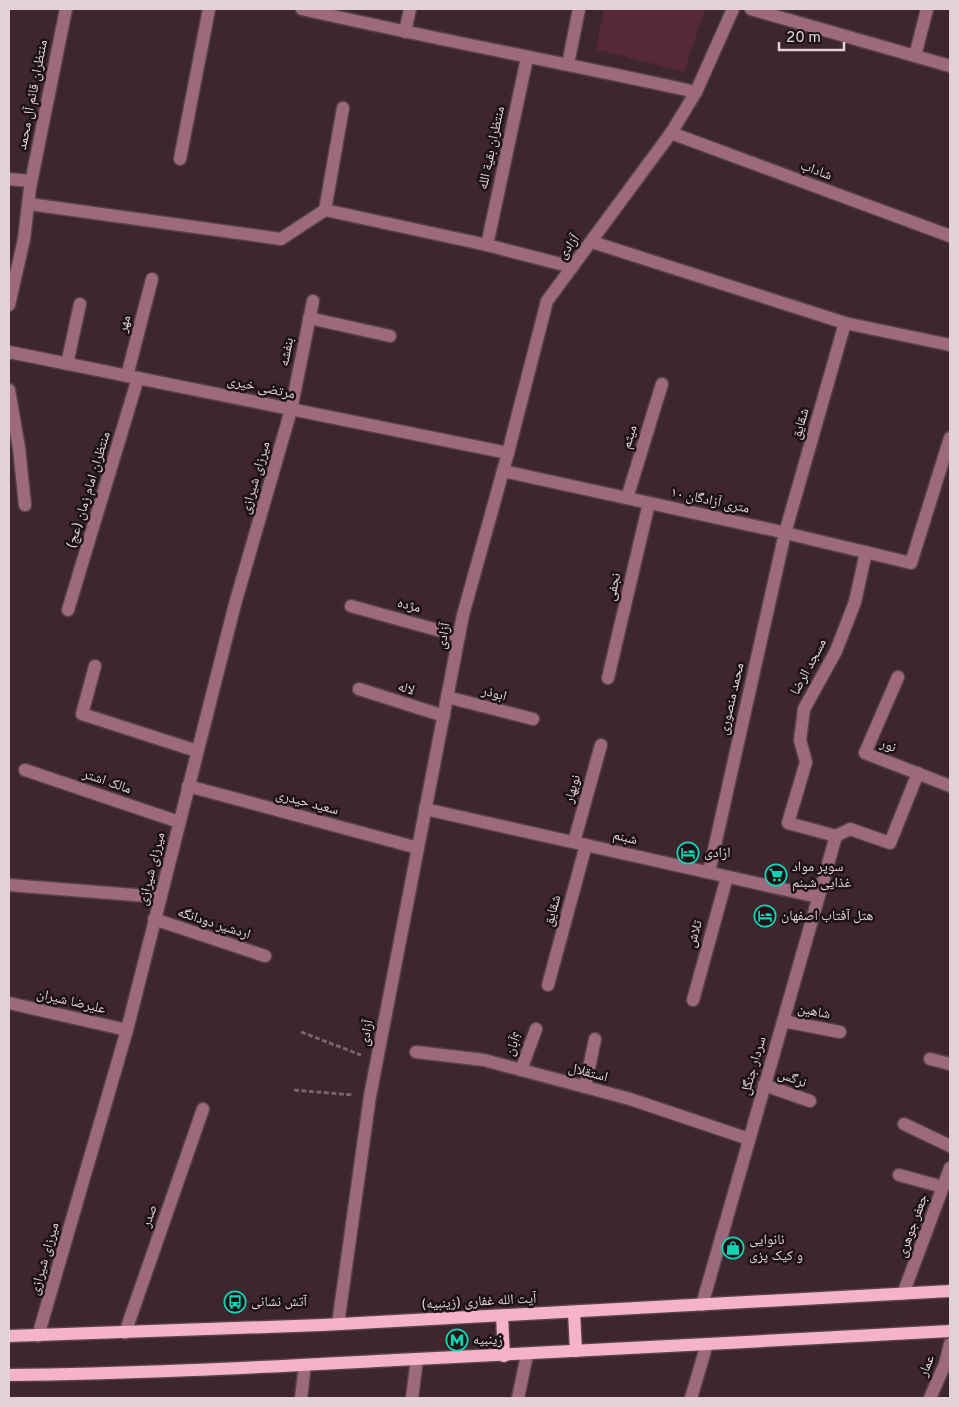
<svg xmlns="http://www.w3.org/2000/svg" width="959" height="1407" viewBox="0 0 959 1407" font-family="Overpass,'Noto Naskh Arabic',sans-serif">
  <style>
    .green { fill: #55283a }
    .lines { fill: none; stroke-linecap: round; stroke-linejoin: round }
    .minor-casing { stroke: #574249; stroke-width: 15 }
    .major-casing { stroke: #574249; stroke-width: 15 }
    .path { stroke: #79646c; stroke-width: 3; stroke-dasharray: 5 2.5; stroke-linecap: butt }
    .minor { stroke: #9d697c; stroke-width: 12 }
    .major { stroke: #f4b3ca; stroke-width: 12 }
    .labels { text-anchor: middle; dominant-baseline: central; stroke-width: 5; stroke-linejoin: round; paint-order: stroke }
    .street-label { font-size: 14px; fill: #e2d2d8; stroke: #1d1216 }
    .poi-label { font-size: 14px; fill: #e2d2d8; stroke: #1d1216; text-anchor: start }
  </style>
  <rect width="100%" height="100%" fill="#3d262e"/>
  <path class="green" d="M604,9h101l-21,63 -88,-23z"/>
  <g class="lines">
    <g class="minor-casing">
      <g id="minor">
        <path d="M302,9c131,30 263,54 394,83"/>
        <path d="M751,9l199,57"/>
        <path d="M405,32l5,-23"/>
        <path d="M915,56l12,-47"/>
        <path d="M568,64l11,-55"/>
        <path d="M671,133l279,103"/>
        <path d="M180,159l29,-150"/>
        <path d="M9,179l22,2"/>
        <path d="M29,204l252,35 44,-29 162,35 85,22"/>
        <path d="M325,210l18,-102"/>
        <path d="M592,242l253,81 105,22"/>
        <path d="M487,245l40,-187"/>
        <path d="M9,305l15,-66 6,-51 36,-179"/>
        <path d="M309,318l81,18"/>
        <path d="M9,352l499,101"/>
        <path d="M67,364l13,-60"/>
        <path d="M127,376l25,-97"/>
        <path d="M9,390l10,58 6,57"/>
        <path d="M503,471l270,59 138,33 39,-125"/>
        <path d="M627,498l35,-114"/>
        <path d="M866,552l-11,50 -19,49 -32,58 -4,31 6,22 -18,61 48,13 14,-7 40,14 28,-70"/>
        <path d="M351,606l108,30"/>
        <path d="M68,610l70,-232"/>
        <path d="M95,666l-13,48 115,37"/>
        <path d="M898,677l-33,76 85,33"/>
        <path d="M608,678l41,-175"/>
        <path d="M359,689l85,27"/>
        <path d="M447,697l86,22"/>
        <path d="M25,770l154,52"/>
        <path d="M188,786l230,62"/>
        <path d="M425,809l393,88"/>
        <path d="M574,842l27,-97"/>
        <path d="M709,872l76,-339 60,-210"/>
        <path d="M9,885l151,12"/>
        <path d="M154,919l111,37"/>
        <path d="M548,985l38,-140"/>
        <path d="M693,1000l34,-123"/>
        <path d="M9,1003l118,27"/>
        <path d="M783,1021l57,11"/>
        <path d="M416,1052l68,8 146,39 119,40"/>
        <path d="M930,1059l20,5"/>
        <path d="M521,1070l15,-41"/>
        <path d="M764,1085l46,16"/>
        <path d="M585,1087l10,-48"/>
        <path d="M904,1124l46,22"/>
        <path d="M899,1175l44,12"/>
        <path d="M903,1294l47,-126"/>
        <path d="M702,1305l134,-469"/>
        <path d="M338,1324l32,-228 93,-481 45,-162 39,-152 124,-168 25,-41 37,-83"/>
        <path d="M125,1333l78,-224"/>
        <path d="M38,1336l89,-306 108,-426 56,-194 22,-109"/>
        <path d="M301,1398l4,-33"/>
        <path d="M412,1398l5,-39"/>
        <path d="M518,1398l9,-43"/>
        <path d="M691,1398l16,-54"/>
        <path d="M930,1398l15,-34 5,-20"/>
      </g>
    </g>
    <g class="major-casing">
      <g id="major">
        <path d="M574,1312l2,39"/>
        <path d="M502,1316l2,40"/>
        <path d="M9,1336l313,-11 628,-34"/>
        <path d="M9,1375c135,-1 271,-9 407,-16 178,-8 356,-19 534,-28"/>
      </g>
    </g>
    <g class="path">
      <path d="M301,1032l60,23"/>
      <path d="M294,1090l59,5"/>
    </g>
    <use href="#minor" class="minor"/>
    <use href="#major" class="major"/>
  </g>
  <defs>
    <g id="hotel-ring" transform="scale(1.125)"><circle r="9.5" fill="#1d1216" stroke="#10d5b4" stroke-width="1.5"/><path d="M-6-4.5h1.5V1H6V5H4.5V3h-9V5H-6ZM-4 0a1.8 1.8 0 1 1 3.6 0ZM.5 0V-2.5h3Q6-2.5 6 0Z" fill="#10d5b4"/></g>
    <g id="supermarket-ring" transform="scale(1.125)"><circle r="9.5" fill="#1d1216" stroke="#10d5b4" stroke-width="1.5"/><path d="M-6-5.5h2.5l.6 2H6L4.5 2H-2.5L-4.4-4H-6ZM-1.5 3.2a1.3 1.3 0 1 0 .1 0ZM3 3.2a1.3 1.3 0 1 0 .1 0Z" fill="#10d5b4"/></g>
    <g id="shop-ring" transform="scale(1.125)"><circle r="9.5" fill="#1d1216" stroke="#10d5b4" stroke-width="1.5"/><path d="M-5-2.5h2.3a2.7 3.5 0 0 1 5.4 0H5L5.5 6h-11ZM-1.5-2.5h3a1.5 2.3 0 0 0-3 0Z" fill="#10d5b4"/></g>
    <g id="bus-ring" transform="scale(1.125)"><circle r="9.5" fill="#1d1216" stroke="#10d5b4" stroke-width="1.5"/><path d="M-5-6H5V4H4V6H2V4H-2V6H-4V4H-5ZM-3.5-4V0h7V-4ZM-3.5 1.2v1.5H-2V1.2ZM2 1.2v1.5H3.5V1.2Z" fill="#10d5b4"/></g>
    <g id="metro-ring" transform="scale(1.125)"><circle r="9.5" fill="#1d1216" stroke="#10d5b4" stroke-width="1.5"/><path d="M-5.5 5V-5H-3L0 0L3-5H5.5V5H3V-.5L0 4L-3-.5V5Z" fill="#10d5b4"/></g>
  </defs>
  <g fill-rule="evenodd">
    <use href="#hotel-ring" x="688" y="853"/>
    <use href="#supermarket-ring" x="776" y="875"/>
    <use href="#hotel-ring" x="765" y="916"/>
    <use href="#shop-ring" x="733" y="1248"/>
    <use href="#bus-ring" x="235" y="1302"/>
    <use href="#metro-ring" x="457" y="1340"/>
  </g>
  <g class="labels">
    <g class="street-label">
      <text transform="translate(33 95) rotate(-79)">منتظران قائم آل محمد</text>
      <text transform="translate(492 148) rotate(-78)">منتظران بقیة الله</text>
      <text transform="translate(816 171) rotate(20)">شاداب</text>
      <text transform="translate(569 247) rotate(-53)">آزادی</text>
      <text transform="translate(125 324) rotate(-75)">مهر</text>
      <text transform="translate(287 352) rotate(-79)">بنفشه</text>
      <text transform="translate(261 388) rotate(12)">مرتضی خیری</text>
      <text transform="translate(801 424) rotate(-74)">شقایق</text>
      <text transform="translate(630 437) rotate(-73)">میثم</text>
      <text transform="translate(256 478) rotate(-74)">میرزای شیرازی</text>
      <text transform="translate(89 490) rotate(-73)">منتظران امام زمان (عج)</text>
      <text transform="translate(710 501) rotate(12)">۱۰ متری آزادگان</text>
      <text transform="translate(614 587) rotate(-77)">نجفی</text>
      <text transform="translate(409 606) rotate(15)">مژده</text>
      <text transform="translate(444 636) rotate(-79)">آزادی</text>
      <text transform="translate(809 667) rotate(-62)">مسجد الرضا</text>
      <text transform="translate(406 689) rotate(18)">لاله</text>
      <text transform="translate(494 694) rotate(15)">ابوذر</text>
      <text transform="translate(732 699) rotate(-77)">محمد منصوری</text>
      <text transform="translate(888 746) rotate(21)">نور</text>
      <text transform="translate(107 782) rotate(19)">مالک اشتر</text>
      <text transform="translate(573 789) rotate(-74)">نوبهار</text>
      <text transform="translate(307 803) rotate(15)">سعید حیدری</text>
      <text transform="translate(625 838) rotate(13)">شبنم</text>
      <text transform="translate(152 869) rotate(-76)">میرزای شیرازی</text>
      <text transform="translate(553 911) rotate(-75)">شقایق</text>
      <text transform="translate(214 924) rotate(18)">اردشیر دودانگه</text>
      <text transform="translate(695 934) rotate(-74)">تلاش</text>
      <text transform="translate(71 1002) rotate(13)">علیرضا شیران</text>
      <text transform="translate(814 1012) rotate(11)">شاهین</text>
      <text transform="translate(367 1033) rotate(-79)">آزادی</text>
      <text transform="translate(514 1044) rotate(-69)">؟آبان</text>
      <text transform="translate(754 1066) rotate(-74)">سردار جنگل</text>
      <text transform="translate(588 1073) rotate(15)">استقلال</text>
      <text transform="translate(792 1079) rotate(20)">نرگس</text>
      <text transform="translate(150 1216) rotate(-71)">صدر</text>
      <text transform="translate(913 1226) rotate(-70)">جعفر جوهری</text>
      <text transform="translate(45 1259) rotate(-74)">میرزای شیرازی</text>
      <text transform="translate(479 1302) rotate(-3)">آیت الله غفاری (زینبیه)</text>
      <text transform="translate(927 1366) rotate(-68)">عمار</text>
    </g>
    <g class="poi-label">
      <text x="704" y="853">ازادی</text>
      <text x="792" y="867">سوپر مواد<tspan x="792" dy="16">غذایی شبنم</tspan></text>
      <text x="781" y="916">هتل آفتاب اصفهان</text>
      <text x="749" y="1240">نانوایی<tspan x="749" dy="16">و کیک پزی</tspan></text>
      <text x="251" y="1302">آتش نشانی</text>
      <text x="473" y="1340">زینبیه</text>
    </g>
  </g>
  <rect width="959" height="1407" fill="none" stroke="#e2d2d8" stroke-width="20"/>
  <path d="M779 42v8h65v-8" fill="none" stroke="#e2d2d8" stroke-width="2.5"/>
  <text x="786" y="42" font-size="15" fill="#e2d2d8" stroke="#1d1216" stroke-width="4" paint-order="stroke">20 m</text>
</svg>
